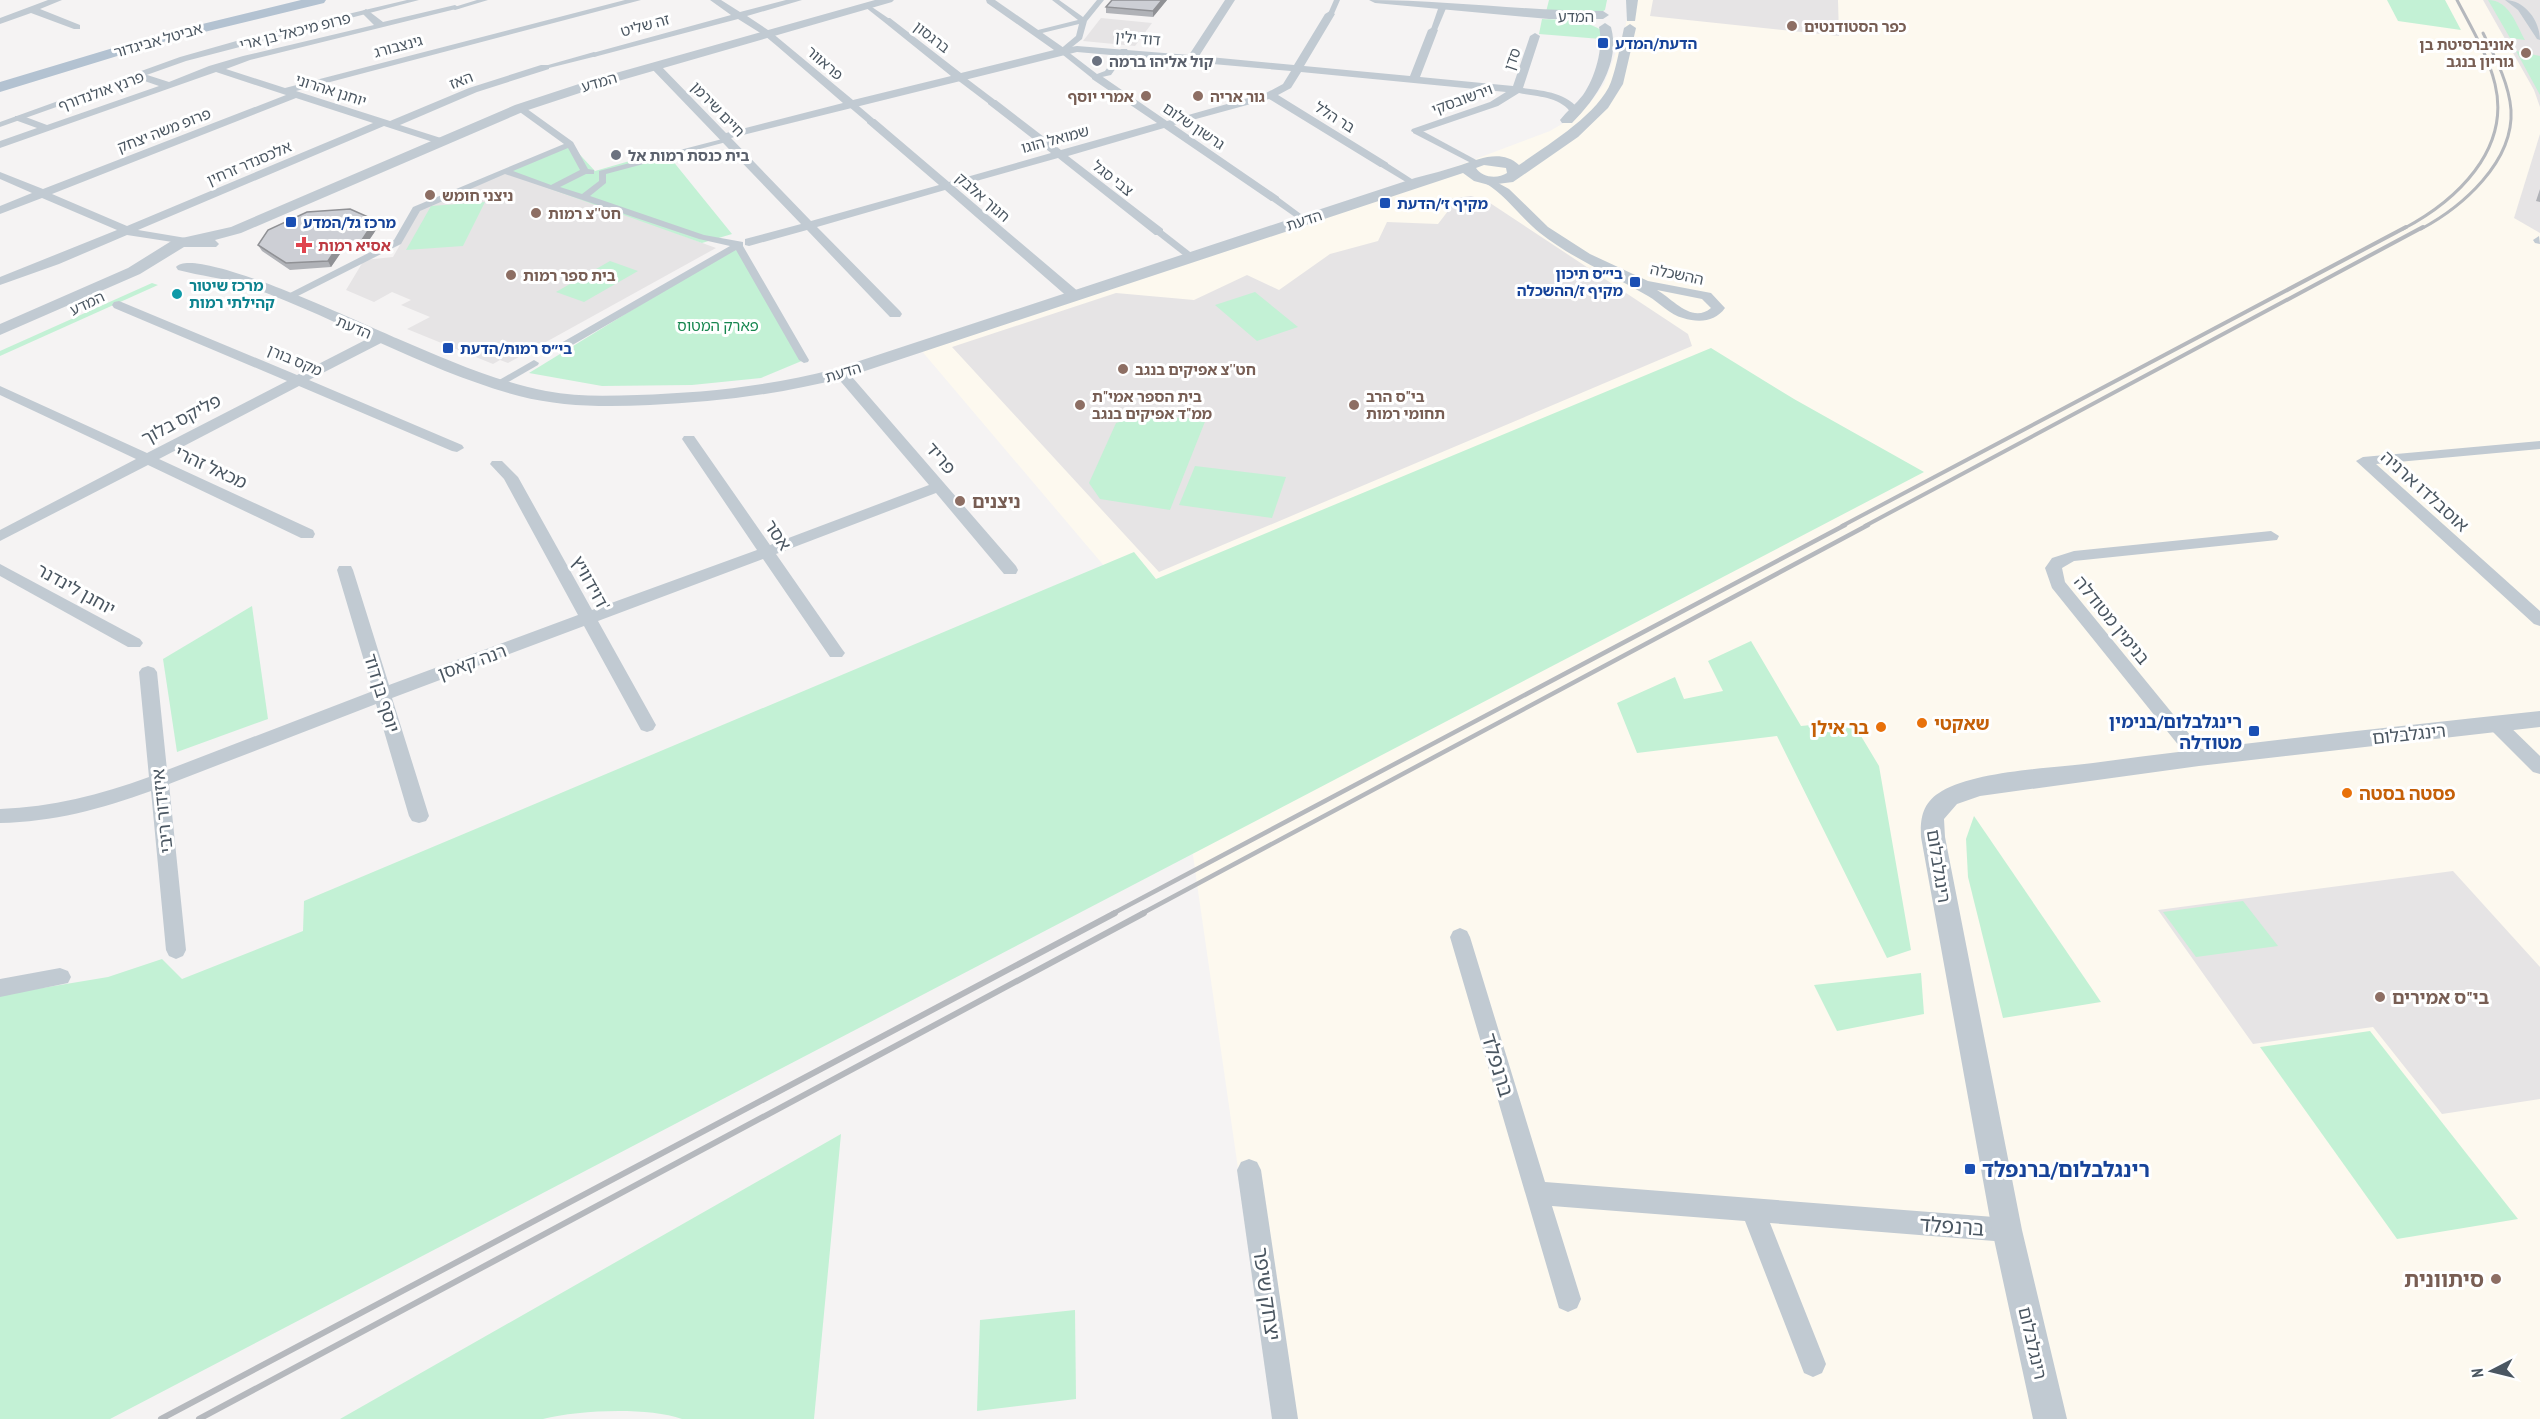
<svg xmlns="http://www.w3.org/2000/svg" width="2540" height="1419" viewBox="0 0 2540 1419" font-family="'PT Sans Narrow','Noto Sans Hebrew',sans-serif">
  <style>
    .commercial { fill: #fdf9ef }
    .education { fill: #e6e4e5 }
    .green { fill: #c3f1d5 }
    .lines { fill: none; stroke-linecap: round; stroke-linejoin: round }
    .pedestrian { fill: #c1cad2; fill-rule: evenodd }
    .minor { fill: #c1cad2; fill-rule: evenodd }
    .tertiary { fill: #c1cad2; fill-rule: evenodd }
    .primary { fill: #b3c2d1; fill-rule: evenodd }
    .rail-far3 { stroke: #b5b8bd; stroke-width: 3 }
    .rail-far2 { stroke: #b5b8bd; stroke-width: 4 }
    .rail-far1 { stroke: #b5b8bd; stroke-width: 4.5 }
    .rail { stroke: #b5b8bd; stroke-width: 6 }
    .wall { fill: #b0b2b7 }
    .shaded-wall { fill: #909195 }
    .building { fill: #cdcfd5; stroke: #909195; stroke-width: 1.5 }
    .education-dot { fill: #8d6e63; stroke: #fff; stroke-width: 2 }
    .transit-dot { fill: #1a4fb4; stroke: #fff; stroke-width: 2 }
    .worship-dot { fill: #6b7280; stroke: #fff; stroke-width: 2 }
    .health-dot { fill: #e0444e; stroke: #fff; stroke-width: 2 }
    .culture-dot { fill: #0f9aa8; stroke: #fff; stroke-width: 2 }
    .food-dot { fill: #e8710a; stroke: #fff; stroke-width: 2 }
    .labels { text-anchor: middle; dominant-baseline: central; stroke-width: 6; stroke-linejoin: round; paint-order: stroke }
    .far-street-label { font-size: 15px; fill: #4a5661; stroke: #fff }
    .far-education-label { font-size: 15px; font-weight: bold; fill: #785e54; stroke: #fff; text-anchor: start }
    .far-transit-label { font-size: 15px; font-weight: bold; fill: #164399; stroke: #fff; text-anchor: start }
    .far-worship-label { font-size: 15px; font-weight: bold; fill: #5b616d; stroke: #fff; text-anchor: start }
    .far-health-label { font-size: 15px; font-weight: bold; fill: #be3a42; stroke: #fff; text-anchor: start }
    .far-culture-label { font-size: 15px; font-weight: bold; fill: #0d838f; stroke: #fff; text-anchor: start }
    .far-park-label { font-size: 15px; fill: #17864f; stroke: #fff }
    .street-label { font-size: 18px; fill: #4a5661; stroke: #fff }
    .education-label { font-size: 18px; font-weight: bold; fill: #785e54; stroke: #fff; text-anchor: start }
    .transit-label { font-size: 18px; font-weight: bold; fill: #164399; stroke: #fff; text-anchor: end }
    .food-label { font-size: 18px; font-weight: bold; fill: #c56008; stroke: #fff; text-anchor: start }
    .near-street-label { font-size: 21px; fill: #4a5661; stroke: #fff }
    .near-transit-label { font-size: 21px; font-weight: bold; fill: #164399; stroke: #fff; text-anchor: start }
    .near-education-label { font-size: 21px; font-weight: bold; fill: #785e54; stroke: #fff; text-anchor: end }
  </style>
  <rect width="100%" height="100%" fill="#f5f3f3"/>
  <path class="commercial" d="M1631,0h909v1419h-1266l-113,-786 -246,-290 542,-177 93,-35 22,-13 18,-15 14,-19 21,-56z"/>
  <g class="education">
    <path d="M1653,0h185l1,36 -189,-20z"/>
    <path d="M2483,0h57v107l-6,-17z"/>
    <path d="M1101,18l51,5 -17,23 -52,-5z"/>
    <path d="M2540,134v99l-26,-15z"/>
    <path d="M506,173l104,36 106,39 -208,115 -8,-3 -7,4 -86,-35 23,-12 -29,-12 10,-5 -19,-8 -18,10 -28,-12 18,-30 29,-3 27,-47z"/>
    <path d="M1471,196l16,5 201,133 4,12 -533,226 -207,-225 164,-54 78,7 53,-25 32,15 51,-36 48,-13 9,-19 51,2 10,-13v-12z"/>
    <path d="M2453,871l87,96v132l-98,15 -69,-87 -120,17 -95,-134z"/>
  </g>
  <g class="green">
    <path d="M1549,0h58l-2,10 -6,3 -53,-1z"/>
    <path d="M2387,0h58l16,30 -63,-9z"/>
    <path d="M2488,0c21,0 28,24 37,40l-15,-2z"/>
    <path d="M1542,19c20,1 42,0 59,11v9l-62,-5z"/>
    <path d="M2516,51l24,5v39z"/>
    <path d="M570,144l25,27 45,-13 4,4 24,-7 64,79 -30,9 -196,-70z"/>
    <path d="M485,202l-22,44 -57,4 25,-44z"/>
    <path d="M738,245l66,115 -43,18 -69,7 -90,1 -73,-13z"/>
    <path d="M610,261l28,10 -54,31 -28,-10z"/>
    <path d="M152,283l6,2 -158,71v-5z"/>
    <path d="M1255,292l43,35 -41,14 -42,-36z"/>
    <path d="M1711,348l83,51 130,73 -1814,947h-110v-424l108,-18 54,-18 20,20 121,-48 1,-30 830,-349 22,27z"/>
    <path d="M1139,416l67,3 -36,91 -70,-11 -11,-16 27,-60z"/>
    <path d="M1195,466l91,11 -14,41 -93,-13z"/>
    <path d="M252,606l16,113 -91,33 -14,-93z"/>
    <path d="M1751,641l50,85 51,-5 27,45 32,184 -24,8 -110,-222 -140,17 -20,-50 58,-26 9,22 39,-8 -15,-30z"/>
    <path d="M1974,816l127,186 -98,16 -35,-141 -2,-38z"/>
    <path d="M2243,901l35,45 -82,11 -33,-45z"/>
    <path d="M1921,973l3,41 -87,17 -23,-46z"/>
    <path d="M2370,1031l148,188 -121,20 -137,-192z"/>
    <path d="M841,1134l-27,285h-132c-35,-12 -103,-9 -139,0h-203z"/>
    <path d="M1075,1310l1,89 -99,12 3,-91z"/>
  </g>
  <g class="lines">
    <g class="pedestrian">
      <path d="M407,0h12l-233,61 -186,66v-5l180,-65 67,-19z"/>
      <path d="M477,0h11l-33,10 -4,-2z"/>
      <path d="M1052,0h7l24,17 14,-17h7l-17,21 -5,18 -15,12 30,23 8,-3 16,-22h6l1,2 -17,24 -18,4 -35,-28 18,-15 3,-12 -45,11v-4l44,-11z"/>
      <path d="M1334,0h6l-7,16h-6z"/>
      <path d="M1443,4l4,2 -10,24 -7,2 9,-26z"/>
      <path d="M865,5h4l22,15 -7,2 -19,-15z"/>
      <path d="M765,32h6l12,10v4h-6l-12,-10z"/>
      <path d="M594,52l4,2 -1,2 -52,13 -4,-2z"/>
      <path d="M956,75h6l33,25v4h-6l-33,-25z"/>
      <path d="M848,102h6l20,17v4h-6l-20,-17z"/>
      <path d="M517,106h6l50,36 15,27 6,1v4h-8l-26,13 22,7 17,-13v-10l131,-34v4l-124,33v9l-16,13 114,39 39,7v4l66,114 -1,2 -4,1 -5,-3 -63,-110 -167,97h-8v-4l169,-97 -31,-7 -194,-65 -85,37 -19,33 -111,56h-6v-4l110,-56 19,-33 151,-63 -47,-34zM568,148l12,22 -29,15 -38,-14z"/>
      <path d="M1413,129h6l61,33 -7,2 -60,-31z"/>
      <path d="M1381,163h6l31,20 -7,2 -30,-18z"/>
      <path d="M1272,197h6l31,23 -7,2 -30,-21z"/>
      <path d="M1156,230h6l32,25v4h-6l-32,-25z"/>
      <path d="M534,360l5,3 -1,2 -35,20h-8l-1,-2z"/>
    </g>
    <g class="minor">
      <path d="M48,0h14l-22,9 40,16v4h-6l-43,-16 -31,11v-6z"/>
      <path d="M625,0h16l-345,91 94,30 79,-33 72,-23h8v4l-72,23 -77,33 44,14v4h-8l-52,-17 -246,104 54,9v6l-65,-10 -68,29 -59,21v-8l117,-47 -75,-32 -42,16v-8l32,-13 -32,-14v-7l43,17 243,-94 -70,-23 -216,76v-7l37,-13 -22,-8v-4h8l24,9 112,-39 -26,-9v-4h8l28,9 40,-16 34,-10 131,-31 -13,-13 5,-3 17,13 72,-17 5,3 -210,52 -24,9 59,19zM296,98l77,25 -246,103 -75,-32z"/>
      <path d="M710,0h11l19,12 46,-12h16l-55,16 24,16v4h-6l-27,-17 -144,38 -5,-3 142,-39z"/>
      <path d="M986,0h9l69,48 13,-2 112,9 36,-55h10l-36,56 95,9 31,-51 5,-3 5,3 -31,52 106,10 18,-46 5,-3 5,3 -18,47 93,9 17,-50 5,-3 5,3 -17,52c22,3 44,4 58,24l-1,2h-8c-12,-18 -34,-17 -53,-21l-21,13 -82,28 -5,-3 1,-2 78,-27 16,-10 -205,-20 -10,16 -13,7 110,68v4h-8l-111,-68 -95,26 105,72v4h-8l-107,-73 -96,28 95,73v6h-8l-97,-77 -103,29 125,106 1,3 -1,3h-10l-125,-109 -128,37 83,84 2,3 -2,3h-10l-83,-87 -58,16 -4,-1v-6l56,-15 -150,-156v-4h8l67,69 117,-30 -66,-57v-4h6l70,58 98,-24 -67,-54v-4h6l71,55 93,-23 -67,-47zM1077,52l214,19 -8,13 -17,9 -99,28 -67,-46h-8v4l65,44 -96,27 -65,-50h-8v4l63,49 -102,29 -74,-63h-8v4l72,62 -128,36 -80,-83z"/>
      <path d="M2505,0c20,0 35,21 35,40l-3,-1 -19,-29z"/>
      <path d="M1489,178l20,11 39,38 42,27 58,27 63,12 14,15c-10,14 -26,15 -42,10 -13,-3 -23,-15 -35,-22 -36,-21 -75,-37 -108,-63 -20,-16 -33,-37 -55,-50v-4zM1657,290l45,9 9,9c-19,16 -38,-9 -54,-18z"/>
      <path d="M2539,236l1,8 -5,-1 -2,-3z"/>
      <path d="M119,301l178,74 78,-40h10l2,3 -2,3 -76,39 153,65 2,3 -7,4 -5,-1 -153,-65 -140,73 154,71 2,4 -2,4h-12l-153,-73 -148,76v-11l136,-71 -136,-64v-9l147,67 140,-72 -173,-73 -2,-3 2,-3z"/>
      <path d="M841,369l5,1 170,196 2,4 -2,4h-12l-68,-81 -160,61 66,95 3,4 -3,4h-12l-67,-98 -165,62 58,104 -3,5 -6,2 -6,-2 -57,-104 -192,72 37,118 -3,5 -7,2 -7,-2 -3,-5 -33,-112 -207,80 17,166 -3,6 -7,3 -7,-3 -3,-6 -15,-159c-50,18 -98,31 -151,32v-14c52,-2 100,-14 149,-32l-10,-105 3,-4 6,-2 6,2 3,4 10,98 206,-79 -36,-121 2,-4h12l2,4 36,115 189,-70 -74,-136 -14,-15 2,-3h10l16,16 74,133 165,-60 -75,-111 2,-3h10l76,109 159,-60 -93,-109 -2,-3 2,-3z"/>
      <path d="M2540,441v8l-164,15 164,147v15l-6,-2 -178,-163 7,-4z"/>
      <path d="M2271,531l8,5 -2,4 -203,21 -12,7 3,14 143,175 -2,5 -7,2 -7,-2 -140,-174 -7,-20 7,-10 22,-7z"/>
      <path d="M0,564l140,75 3,4 -3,4h-12l-128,-71z"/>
      <path d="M2496,717l6,2 38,37v18l-7,-2 -43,-43 -3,-5 3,-5z"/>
      <path d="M1460,928l7,3 3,6 75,245 462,36 9,4 3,8 -3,8 -9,4 -237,-19 56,141 -4,9 -9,4 -9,-4 -59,-152 -193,-15 29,93 -4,9 -9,4 -9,-4 -109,-371 3,-6z"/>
      <path d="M60,968l8,3 3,6 -3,6 -68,14v-18z"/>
      <path d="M1249,1159l8,3 4,8 37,249h-26l-35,-249 4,-8z"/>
    </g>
    <g class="tertiary">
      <path d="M875,0h19l-2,2 -291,84 -76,25 -284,122 -26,7 4,4 -3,3h-32l-44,27 -140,61v-11l128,-56 45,-28 58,-13 284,-122 76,-25z"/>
      <path d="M1369,0c78,0 156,11 234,11l6,4 -6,4h-54l-174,-16z"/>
      <path d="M1626,0h12l-3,21h-8z"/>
      <path d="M1605,23l6,4c10,36 -15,72 -39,96h-10l-2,-3c7,-9 16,-16 23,-25 12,-17 21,-47 16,-68z"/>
      <path d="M1630,24l6,4 -13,56 -15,24 -30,29 -65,45 -24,3 -15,-4 -11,-8 -616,204c-65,17 -130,25 -197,28 -45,2 -88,2 -131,-9 -96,-26 -181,-78 -274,-111 -22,-7 -44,-9 -67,-15l-2,-3c19,-23 191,59 220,71 49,21 98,43 150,53 30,6 61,5 91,4 67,-2 133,-9 198,-26l580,-191c15,-4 31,-8 46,-13 19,-6 40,-16 58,0 27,-19 80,-51 92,-83 6,-17 9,-36 13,-54zM1484,165l22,3 1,5c-9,6 -25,5 -31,-5z"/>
      <path d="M2540,711v16l-341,39 -219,30 -23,8 -13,15 1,18 77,393 45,189h-34l-41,-189 -71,-393c-1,-20 2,-35 21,-46 34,-20 110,-23 151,-28 149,-20 298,-36 447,-52z"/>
    </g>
    <path class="primary" d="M301,0h25l-2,3 -161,39 -163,50v-10l153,-46z"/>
    <g class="rail-far3">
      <path d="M2403,229c53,-28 108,-79 92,-145 -7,-29 -24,-57 -38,-84"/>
      <path d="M2421,229c41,-22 93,-67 90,-119 -2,-27 -16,-53 -28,-77"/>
    </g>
    <g class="rail-far2">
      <path d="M1842,526l564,-299"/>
      <path d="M1865,526l558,-299"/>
    </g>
    <g class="rail-far1">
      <path d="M1112,914l733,-389"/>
      <path d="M1141,914l727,-389"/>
    </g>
    <g class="rail">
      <path d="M161,1419l954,-506"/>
      <path d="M199,1419l945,-506"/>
    </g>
  </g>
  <g class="wall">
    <path d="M1167,0l-14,17 -47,-4v-6z"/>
    <path d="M2540,189v13l-4,-1z"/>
    <path d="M378,227l-15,22 -21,2 -11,16 -41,3 -28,-19 -4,-6z"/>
  </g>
  <g class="shaded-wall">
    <path d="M1162,0h5l-14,17v-6z"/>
    <path d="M375,220l3,7 -15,22 -3,-6z"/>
    <path d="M339,244l3,7 -11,16 -3,-6z"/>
  </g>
  <g class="building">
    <path d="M1112,0h50l-9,11 -47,-4z"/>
    <path d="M350,209l25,11 -15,23 -21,1 -11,17 -42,2 -28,-18 10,-15 39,-18z"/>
  </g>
  <g class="education-dot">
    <circle cx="1792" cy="26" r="6"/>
    <circle cx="2526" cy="53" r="6"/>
    <circle cx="1146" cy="96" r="6"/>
    <circle cx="1198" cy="96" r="6"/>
    <circle cx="430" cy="195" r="6"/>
    <circle cx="536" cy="213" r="6"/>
    <circle cx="511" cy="275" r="6"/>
    <circle cx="1123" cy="369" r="6"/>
    <circle cx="1080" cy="405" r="6"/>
    <circle cx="1354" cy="405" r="6"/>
    <circle cx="960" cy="501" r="6"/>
    <circle cx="2380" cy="997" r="6"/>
    <circle cx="2496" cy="1279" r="6"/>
  </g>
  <g class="transit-dot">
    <rect x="1597" y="37" width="12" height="12" rx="3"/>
    <rect x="1379" y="197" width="12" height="12" rx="3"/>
    <rect x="285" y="216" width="12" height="12" rx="3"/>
    <rect x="1629" y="276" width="12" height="12" rx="3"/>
    <rect x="442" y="342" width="12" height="12" rx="3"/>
    <rect x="2248" y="725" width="12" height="12" rx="3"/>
    <rect x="1964" y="1163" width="12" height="12" rx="3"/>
  </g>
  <g class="worship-dot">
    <circle cx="1097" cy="61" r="6"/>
    <circle cx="616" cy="155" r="6"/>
  </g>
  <path class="health-dot" d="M301 236h6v6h6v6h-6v6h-6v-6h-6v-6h6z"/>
  <circle class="culture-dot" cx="177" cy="294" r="6"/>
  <g class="food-dot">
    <circle cx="1922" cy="723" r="6"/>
    <circle cx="1881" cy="727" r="6"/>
    <circle cx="2347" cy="793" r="6"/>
  </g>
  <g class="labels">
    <g class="far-street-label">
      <text x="1576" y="16">המדע</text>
      <text transform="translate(645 25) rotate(-15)">זה שליט</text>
      <text transform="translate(295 31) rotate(-14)">פרופ מיכאל בן ארי</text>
      <text transform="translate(932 37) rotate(38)">ברגסון</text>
      <text transform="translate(1138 38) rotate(5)">דוד ילין</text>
      <text transform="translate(158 40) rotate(-16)">אביטל אביגדור</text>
      <text transform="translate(398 46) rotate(-15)">גינצבורג</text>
      <text transform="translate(1512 59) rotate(-71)">סדן</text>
      <text transform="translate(825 63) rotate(41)">פראוור</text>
      <text transform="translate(461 80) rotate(-22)">האז</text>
      <text transform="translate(599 82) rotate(-16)">המדע</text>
      <text transform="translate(331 90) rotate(18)">יוחנן אהרוני</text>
      <text transform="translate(101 91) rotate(-20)">פרנץ אולנדורף</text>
      <text transform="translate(1462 99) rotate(-20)">וירשובסקי</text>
      <text transform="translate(718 109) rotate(46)">חיים שירמן</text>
      <text transform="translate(1335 117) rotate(32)">בר הלל</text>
      <text transform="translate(1194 126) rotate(34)">גרשון שלום</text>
      <text transform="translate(164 130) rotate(-21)">פרופ משה יצחק</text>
      <text transform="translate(1055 139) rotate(-15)">שמואל הוגו</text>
      <text transform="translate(249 163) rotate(-23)">אלכסנדר זרחין</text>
      <text transform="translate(1113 178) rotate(38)">צבי סגל</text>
      <text transform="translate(983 197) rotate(41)">חנוך אלבק</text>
      <text transform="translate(1304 220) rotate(-18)">הדעת</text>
      <text transform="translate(1677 274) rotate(12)">ההשכלה</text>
      <text transform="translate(87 303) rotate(-25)">המדע</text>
      <text transform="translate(354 327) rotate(23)">הדעת</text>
      <text transform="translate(295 360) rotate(23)">מקס בורן</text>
      <text transform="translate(843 372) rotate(-17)">הדעת</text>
    </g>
    <g class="far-education-label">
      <text x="1804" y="26">כפר הסטודנטים</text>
      <text x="2514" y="44" text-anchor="end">אוניברסיטת בן<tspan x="2514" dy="17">גוריון בנגב</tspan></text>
      <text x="1134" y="96" text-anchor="end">אמרי יוסף</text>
      <text x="1210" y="96">גור אריה</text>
      <text x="442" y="195">ניצני חומש</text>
      <text x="548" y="213">חט''צ רמות</text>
      <text x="523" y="275">בית ספר רמות</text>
      <text x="1135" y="369">חט''צ אפיקים בנגב</text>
      <text x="1092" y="396">בית הספר אמי"ת<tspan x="1092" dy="17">ממ"ד אפיקים בנגב</tspan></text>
      <text x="1366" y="396">בי"ס הרב<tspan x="1366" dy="17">תחומי רמות</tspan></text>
    </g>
    <g class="far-transit-label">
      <text x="1615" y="43">הדעת/המדע</text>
      <text x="1397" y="203">מקיף ז׳/הדעת</text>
      <text x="303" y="222">מרכז גל/המדע</text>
      <text x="1623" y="273" text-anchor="end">בי״ס תיכון<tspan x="1623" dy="17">מקיף ז/ההשכלה</tspan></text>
      <text x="460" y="348">בי״ס רמות/הדעת</text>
    </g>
    <g class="far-worship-label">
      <text x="1109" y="61">קול אליהו ברמה</text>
      <text x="628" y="155">בית כנסת רמות אל</text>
    </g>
    <g class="far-health-label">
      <text x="318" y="245">אסיא רמות</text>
    </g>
    <g class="far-culture-label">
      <text x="189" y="285">מרכז שיטור<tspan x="189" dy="17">קהילתי רמות</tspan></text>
    </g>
    <g class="far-park-label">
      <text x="718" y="325">פארק המטוס</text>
    </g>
    <g class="street-label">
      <text transform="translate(181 419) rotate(-28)">פליקס בלוך</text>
      <text transform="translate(941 458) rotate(49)">פריד</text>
      <text transform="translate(211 467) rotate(25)">מכאל זהרי</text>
      <text transform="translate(2425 491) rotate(42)">אוסבלדו ארניה</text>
      <text transform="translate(778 535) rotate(56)">אסר</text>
      <text transform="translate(591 583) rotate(61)">דוידוויץ'</text>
      <text transform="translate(76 589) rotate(29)">יוחנן לינדנר</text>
      <text transform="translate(2112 620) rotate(51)">בנימין מטודלה</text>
      <text transform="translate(472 662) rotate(-20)">רנה קאסן</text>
      <text transform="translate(382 693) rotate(73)">יוסף בן דוד</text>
      <text transform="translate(2409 734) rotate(-6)">רינגלבלום</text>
      <text transform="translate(162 811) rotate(-96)">איזידור ריבי</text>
      <text transform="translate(1939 866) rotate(81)">רינגלבלום</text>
      <text transform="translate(2033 1343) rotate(77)">רינגלבלום</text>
    </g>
    <g class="education-label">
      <text x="972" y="501">ניצנים</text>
      <text x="2392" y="997">בי"ס אמירים</text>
    </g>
    <g class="transit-label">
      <text x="2242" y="721">רינגלבלום/בנימין<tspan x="2242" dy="21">מטודלה</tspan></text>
    </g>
    <g class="food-label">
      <text x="1934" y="723">שאקטי</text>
      <text x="1869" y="727" text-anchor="end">בר אילן</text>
      <text x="2359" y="793">פסטה בסטה</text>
    </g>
    <g class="near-street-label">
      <text transform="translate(1498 1065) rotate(73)">ברנפלד</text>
      <text transform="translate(1952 1226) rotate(4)">ברנפלד</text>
      <text transform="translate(1267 1294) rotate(82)">יצחק שיפר</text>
    </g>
    <g class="near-transit-label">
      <text x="1982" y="1169">רינגלבלום/ברנפלד</text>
    </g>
    <g class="near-education-label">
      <text x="2484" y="1279">סיתוונית</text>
    </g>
  </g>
  <g transform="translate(2492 1371) rotate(263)" stroke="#ffffff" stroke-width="4.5" paint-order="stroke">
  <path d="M0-4.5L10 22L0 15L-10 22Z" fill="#4a5661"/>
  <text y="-9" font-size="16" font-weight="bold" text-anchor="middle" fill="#4a5661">N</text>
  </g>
</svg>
